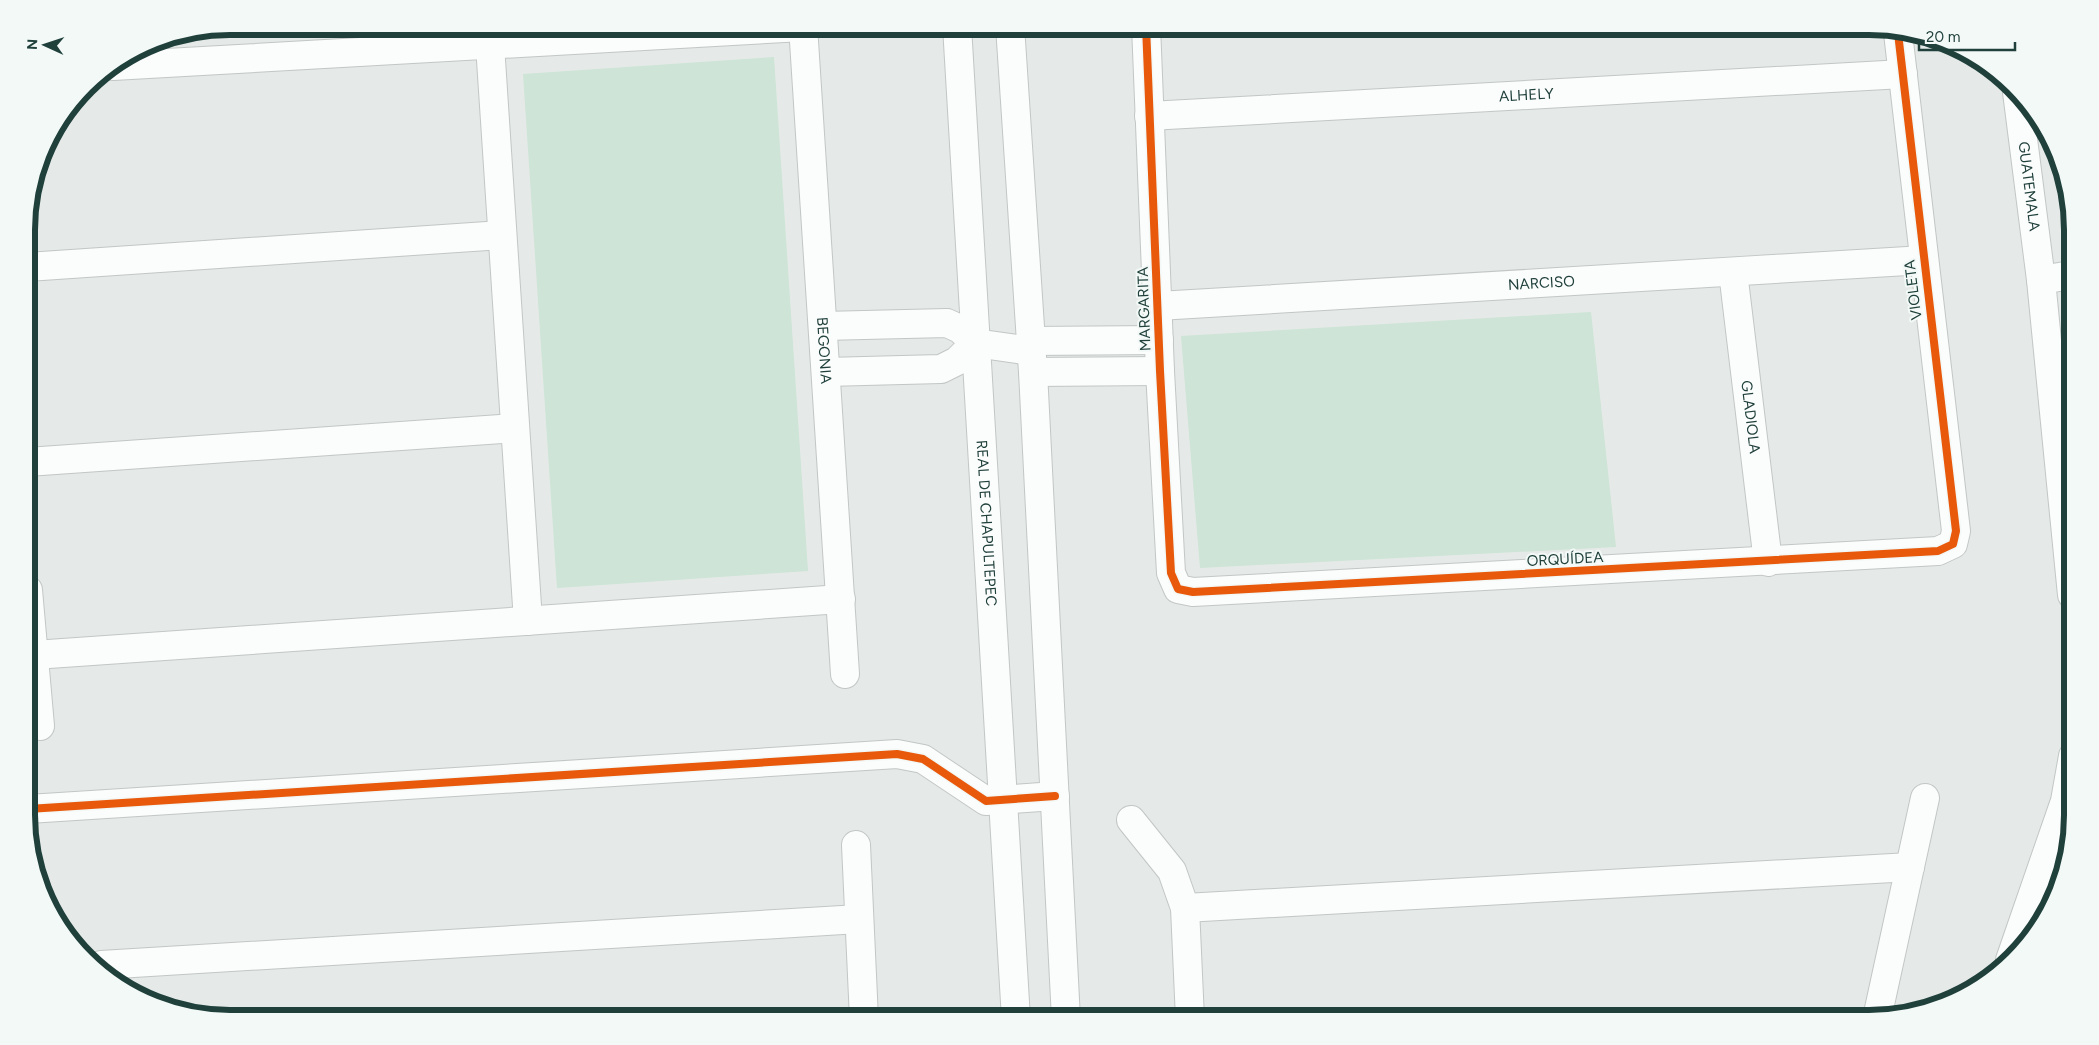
<svg xmlns="http://www.w3.org/2000/svg" width="2099" height="1045" viewBox="0 0 2099 1045" font-family="Figtree,sans-serif">
  <style>
    .green { fill: #cde4d6 }
    .lines { fill: none; stroke-linecap: round; stroke-linejoin: round }
    .minor-casing { stroke: #c2c7c5; stroke-width: 30 }
    .minor { stroke: #fbfcfc; stroke-width: 28 }
    .cycleway-casing { stroke: #f3f9f7; stroke-width: 11 }
    .cycleway { stroke: #e8590c; stroke-width: 8 }
    .labels { text-anchor: middle; dominant-baseline: central; stroke-width: 4; stroke-linejoin: round; paint-order: stroke }
    .street-label { font-size: 15px; fill: #20403b; stroke: #f3f9f7 }
    .rim { fill: none; stroke: #20403b; stroke-width: 6 }
  </style>
  <rect width="100%" height="100%" fill="#e5eae8"/>
  <g class="green">
    <path d="M774,57l34,514 -251,17 -34,-514z"/>
    <path d="M1591,312l25,235 -416,21 -19,-232z"/>
  </g>
  <g class="lines">
    <g class="minor-casing">
      <g id="minor">
        <path id="s1" d="M803,26l42,648"/>
        <path id="s2" d="M957,26l59,993"/>
        <path d="M1010,26l23,346 33,647"/>
        <path d="M1146,26l14,345 11,202 7,16 15,3 745,-41 15,-7 3,-13 -58,-498"/>
        <path d="M490,45l38,576"/>
        <path d="M113,66l690,-39"/>
        <path id="s3" d="M2017,92l24,188 31,315"/>
        <path id="s4" d="M1149,116l754,-42"/>
        <path d="M27,267l475,-32"/>
        <path id="s5" d="M1733,272l35,290"/>
        <path d="M2041,280l30,-5"/>
        <path id="s6" d="M1158,306l766,-46"/>
        <path d="M823,326l124,-3 13,6 15,14 56,8"/>
        <path d="M1031,341l128,-1"/>
        <path d="M826,372l115,-3 16,-8 18,-18"/>
        <path d="M1033,372l127,-1"/>
        <path d="M27,462l488,-34"/>
        <path d="M28,590l12,136"/>
        <path d="M34,655l807,-56"/>
        <path d="M28,809l869,-55 26,5 63,42 69,-5"/>
        <path d="M1131,820l41,51 13,37 5,111"/>
        <path d="M856,845l8,174"/>
        <path d="M1185,908l725,-41"/>
        <path d="M2010,960l55,-159 8,-45"/>
        <path d="M101,965l758,-46"/>
        <path d="M1877,1018l48,-220"/>
      </g>
    </g>
    <use href="#minor" class="minor"/>
    <g class="cycleway-casing">
      <g id="cycleway">
        <path d="M1146,26l14,345 11,202 7,16 15,3 745,-41 15,-7 3,-13 -58,-498"/>
        <path d="M28,809l869,-55 26,5 63,42 69,-5"/>
      </g>
    </g>
    <use href="#cycleway" class="cycleway"/>
  </g>
  <g class="labels">
    <g class="street-label">
      <text stroke="none"><textPath href="#s4" startOffset="378">ALHELY</textPath></text>
      <text stroke="none"><textPath href="#s3" startOffset="95">GUATEMALA</textPath></text>
      <text stroke="none"><textPath href="#s6" startOffset="384">NARCISO</textPath></text>
      <text transform="translate(1913 290) rotate(-97)">VIOLETA</text>
      <text transform="translate(1144 309) rotate(-92)">MARGARITA</text>
      <text stroke="none"><textPath href="#s1" startOffset="325">BEGONIA</textPath></text>
      <text stroke="none"><textPath href="#s5" startOffset="146">GLADIOLA</textPath></text>
      <text stroke="none"><textPath href="#s2" startOffset="498">REAL DE CHAPULTEPEC</textPath></text>
      <text transform="translate(1565 559) rotate(-3)">ORQUÍDEA</text>
    </g>
  </g>
  <path d="M0 0H2099V1045H0ZM230 35H1869A195 195 0 0 1 2064 230V815A195 195 0 0 1 1869 1010H230A195 195 0 0 1 35 815V230A195 195 0 0 1 230 35Z" fill="#f3f9f7" fill-rule="evenodd"/>
  <path class="rim" d="M230 35H1869A195 195 0 0 1 2064 230V815A195 195 0 0 1 1869 1010H230A195 195 0 0 1 35 815V230A195 195 0 0 1 230 35Z"/>
  <g transform="translate(45 45) rotate(273)" stroke="#f3f9f7" stroke-width="4" paint-order="stroke">
  <path d="M0-4L9 19L0 12L-9 19Z" fill="#20403b"/>
  <text y="-8" font-size="14" font-weight="bold" text-anchor="middle" fill="#20403b">N</text>
  </g>
  <path d="M1919 42v8h96v-8" fill="none" stroke="#20403b" stroke-width="2.5"/>
  <text x="1926" y="42" font-size="15" fill="#20403b" stroke="#f3f9f7" stroke-width="4" paint-order="stroke">20 m</text>
</svg>
